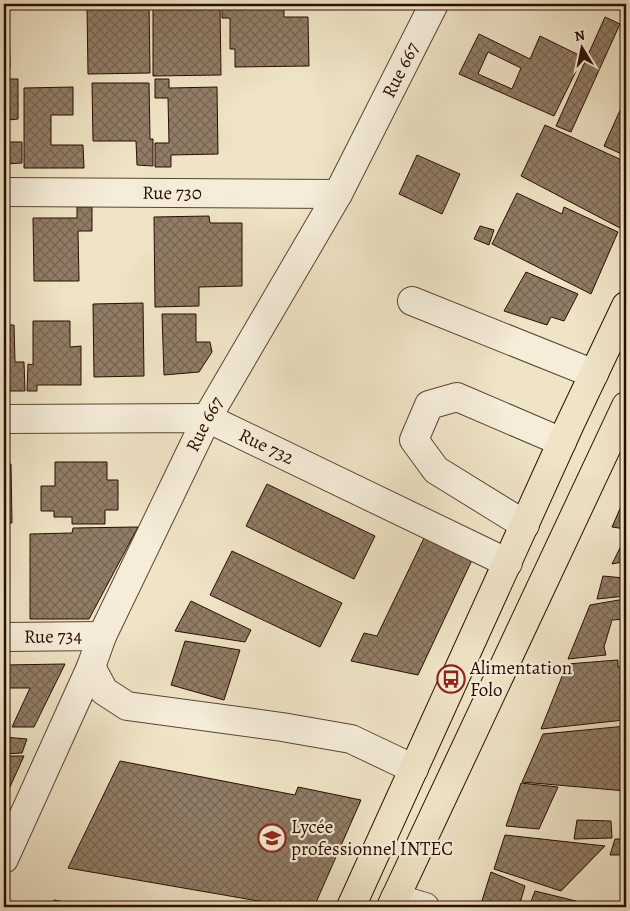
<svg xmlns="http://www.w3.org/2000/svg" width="630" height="911" viewBox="0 0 630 911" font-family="Alegreya,serif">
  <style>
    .building { fill: url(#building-cross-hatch); stroke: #2b0d01; fill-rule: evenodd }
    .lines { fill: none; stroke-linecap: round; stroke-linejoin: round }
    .minor-casing { stroke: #5c4332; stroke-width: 30 }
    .major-casing { stroke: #2b0d01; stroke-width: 30 }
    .minor { stroke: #f5edda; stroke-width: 28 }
    .major { stroke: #efe4c6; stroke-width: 28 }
    .labels { text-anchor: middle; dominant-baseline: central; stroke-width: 4.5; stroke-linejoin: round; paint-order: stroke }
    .street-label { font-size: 19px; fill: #2b0d01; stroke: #f5edda }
    .poi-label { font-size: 19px; fill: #2b0d01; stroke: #f5edda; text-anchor: start }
  </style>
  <defs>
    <pattern id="building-cross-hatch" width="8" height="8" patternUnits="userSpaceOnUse" patternTransform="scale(1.25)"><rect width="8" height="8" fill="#917d67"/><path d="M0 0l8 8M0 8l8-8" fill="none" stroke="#776552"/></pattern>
  </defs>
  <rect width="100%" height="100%" fill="#efe4c6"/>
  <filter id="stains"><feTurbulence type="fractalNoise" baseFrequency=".004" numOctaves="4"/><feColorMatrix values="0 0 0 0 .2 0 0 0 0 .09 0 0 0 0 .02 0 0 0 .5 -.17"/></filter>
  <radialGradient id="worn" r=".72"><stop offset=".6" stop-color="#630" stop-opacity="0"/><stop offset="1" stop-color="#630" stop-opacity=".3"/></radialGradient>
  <g class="building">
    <path d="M136,4h13l1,69 -62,1 -1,-67 50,-1z"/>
    <path d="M153,4h67l1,71 -68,1z"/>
    <path d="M222,4h12v3l50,-1v11h24l1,49 -74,1v-18h-5v-31h-8z"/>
    <path d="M4,14h5l1,53 -6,1z"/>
    <path d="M605,17l15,7 -49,108 -15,-6z"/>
    <path d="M479,34l51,25 10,-23 43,21 -29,59 -95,-42zM488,52l33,16 -9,21 -34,-15z"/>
    <path d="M4,79h14v40l-10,1v-10h-4z"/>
    <path d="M155,79h14v9l48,-1 1,67 -47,1v12h-16v-24h14l-1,-45h-13z"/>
    <path d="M92,83h57l1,56h3v27l-16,-1 -1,-24h-43z"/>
    <path d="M73,87v28h-22v30h32l1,23h-60v-80z"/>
    <path d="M626,97v59l-22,-10z"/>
    <path d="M545,125l81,37v52l-6,14 -99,-52z"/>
    <path d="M4,142h18v21l-18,1z"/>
    <path d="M417,155l43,19 -18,40 -43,-20z"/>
    <path d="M517,193l45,21 2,-7 54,25 -27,62 -99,-50z"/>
    <path d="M77,207h15v24h-14l1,50h-45l-1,-63h44z"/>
    <path d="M209,216l1,7h32v63l-43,1v19l-44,1 -1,-90z"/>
    <path d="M480,226l14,4 -5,15 -15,-6z"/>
    <path d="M526,272l52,22 -14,27 -13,-4 -4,8 -43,-14z"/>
    <path d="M143,303l1,73 -50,1 -1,-73z"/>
    <path d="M162,314h34v28h14l2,10 -13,20 -35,3z"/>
    <path d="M4,316l1,9h9l1,37h9l1,29h-21z"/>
    <path d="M33,321h37v26l11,-1v39h-44v6h-10l1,-27 5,1z"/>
    <path d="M55,462h52v18h11v30h-13v14h-33v-7h-18v-6h-13v-25h14z"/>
    <path d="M4,464h7l1,59h-8z"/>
    <path d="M267,484l108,52 -21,43 -108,-53z"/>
    <path d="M626,495l-1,34 -13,-2z"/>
    <path d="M138,527l-49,92h-59v-85l42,-1 1,-5z"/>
    <path d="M425,536l48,22 -55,117 -67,-14 13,-28 13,3z"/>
    <path d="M626,536v29l-4,-3 -10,2z"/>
    <path d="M232,551l110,52 -22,44 -110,-52z"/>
    <path d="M603,576l21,2 2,4v14l-29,3z"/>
    <path d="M619,600h7v19l-14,1 -8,27 2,8 -38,4 22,-54z"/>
    <path d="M191,601l60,29 -6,12 -70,-11z"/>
    <path d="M185,641l55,9 -16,50 -53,-15z"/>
    <path d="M618,660v7l8,-1v47h-3l1,7 -83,9 26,-65z"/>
    <path d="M65,664l-31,63h-22l18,-39h-26v5v-28z"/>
    <path d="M626,726v65l-104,-9 21,-48z"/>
    <path d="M4,737l23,2 -5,14 -18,1z"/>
    <path d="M4,756h20l-20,44z"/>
    <path d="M120,761l175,34 3,-8 63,13 -47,107h-44v-4l-202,-35z"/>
    <path d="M521,783l37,4 -19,42 -33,-3z"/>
    <path d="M577,820l34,1 1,17 -38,1z"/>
    <path d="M505,835l100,11 -44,45 -67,-22z"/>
    <path d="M615,839h11v12l-3,4h-13z"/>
    <path d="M491,872l34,14 -6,21h-39z"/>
    <path d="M535,891l41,10 -1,6h-46z"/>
    <path d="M54,900l36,7h-38z"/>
    <path d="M200,904l25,3h-26z"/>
  </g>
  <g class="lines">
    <g class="minor-casing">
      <g id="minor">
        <path id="s1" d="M4,192l334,2"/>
        <path d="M412,301l182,73"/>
        <path id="s2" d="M4,419l203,-1 301,145"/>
        <path d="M525,525l-89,-55 -22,-30 15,-35 28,-8 105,45"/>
        <path id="s3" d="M4,637l98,-1"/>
        <path d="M91,667l13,24 23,15 155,21 69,12 63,30"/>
        <path id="s4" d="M4,859l87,-192 11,-31 105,-218 131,-224 96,-190"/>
        <path d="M395,898l30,9"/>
      </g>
    </g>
    <g class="major-casing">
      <g id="major">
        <path d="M351,907l219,-483 56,-118"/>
        <path d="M391,907l235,-501"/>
      </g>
    </g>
    <use href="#minor" class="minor"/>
    <use href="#major" class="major"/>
  </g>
  <defs>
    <g id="bus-ring" transform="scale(1.4375)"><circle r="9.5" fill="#f5edda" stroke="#8f2418" stroke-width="1.5"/><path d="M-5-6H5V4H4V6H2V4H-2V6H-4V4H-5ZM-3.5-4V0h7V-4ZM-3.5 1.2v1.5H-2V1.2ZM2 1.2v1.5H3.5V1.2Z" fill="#8f2418"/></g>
    <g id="school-ring" transform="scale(1.4375)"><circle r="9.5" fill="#f5edda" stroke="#8f2418" stroke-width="1.5"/><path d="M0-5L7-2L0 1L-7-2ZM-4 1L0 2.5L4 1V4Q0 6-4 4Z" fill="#8f2418"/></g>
  </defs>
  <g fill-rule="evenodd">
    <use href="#bus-ring" x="451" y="679"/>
    <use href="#school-ring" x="272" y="838"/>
  </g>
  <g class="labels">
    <g class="street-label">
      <text stroke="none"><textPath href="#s4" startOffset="884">Rue 667</textPath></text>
      <text stroke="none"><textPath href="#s1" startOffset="168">Rue 730</textPath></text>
      <text stroke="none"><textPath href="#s4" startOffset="479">Rue 667</textPath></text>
      <text stroke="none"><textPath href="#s2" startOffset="269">Rue 732</textPath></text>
      <text stroke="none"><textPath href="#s3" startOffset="49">Rue 734</textPath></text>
    </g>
    <g class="poi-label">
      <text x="470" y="668">Alimentation<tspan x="470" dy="22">Folo</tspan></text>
      <text x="291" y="827">Lycée<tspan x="291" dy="22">professionnel INTEC</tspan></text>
    </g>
  </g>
  <rect width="630" height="911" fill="none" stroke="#efe4c6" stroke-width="20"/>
  <rect x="5" y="5" width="620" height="901" fill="none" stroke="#2b0d01" stroke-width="2.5"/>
  <rect x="10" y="10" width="610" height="891" fill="none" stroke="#2b0d01"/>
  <g transform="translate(582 48) rotate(350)" stroke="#f5edda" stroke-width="4" paint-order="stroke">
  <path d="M0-4L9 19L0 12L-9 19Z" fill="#2b0d01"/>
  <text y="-8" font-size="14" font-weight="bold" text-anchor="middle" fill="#2b0d01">N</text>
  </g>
  <rect width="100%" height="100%" filter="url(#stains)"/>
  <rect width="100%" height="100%" fill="url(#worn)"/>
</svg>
